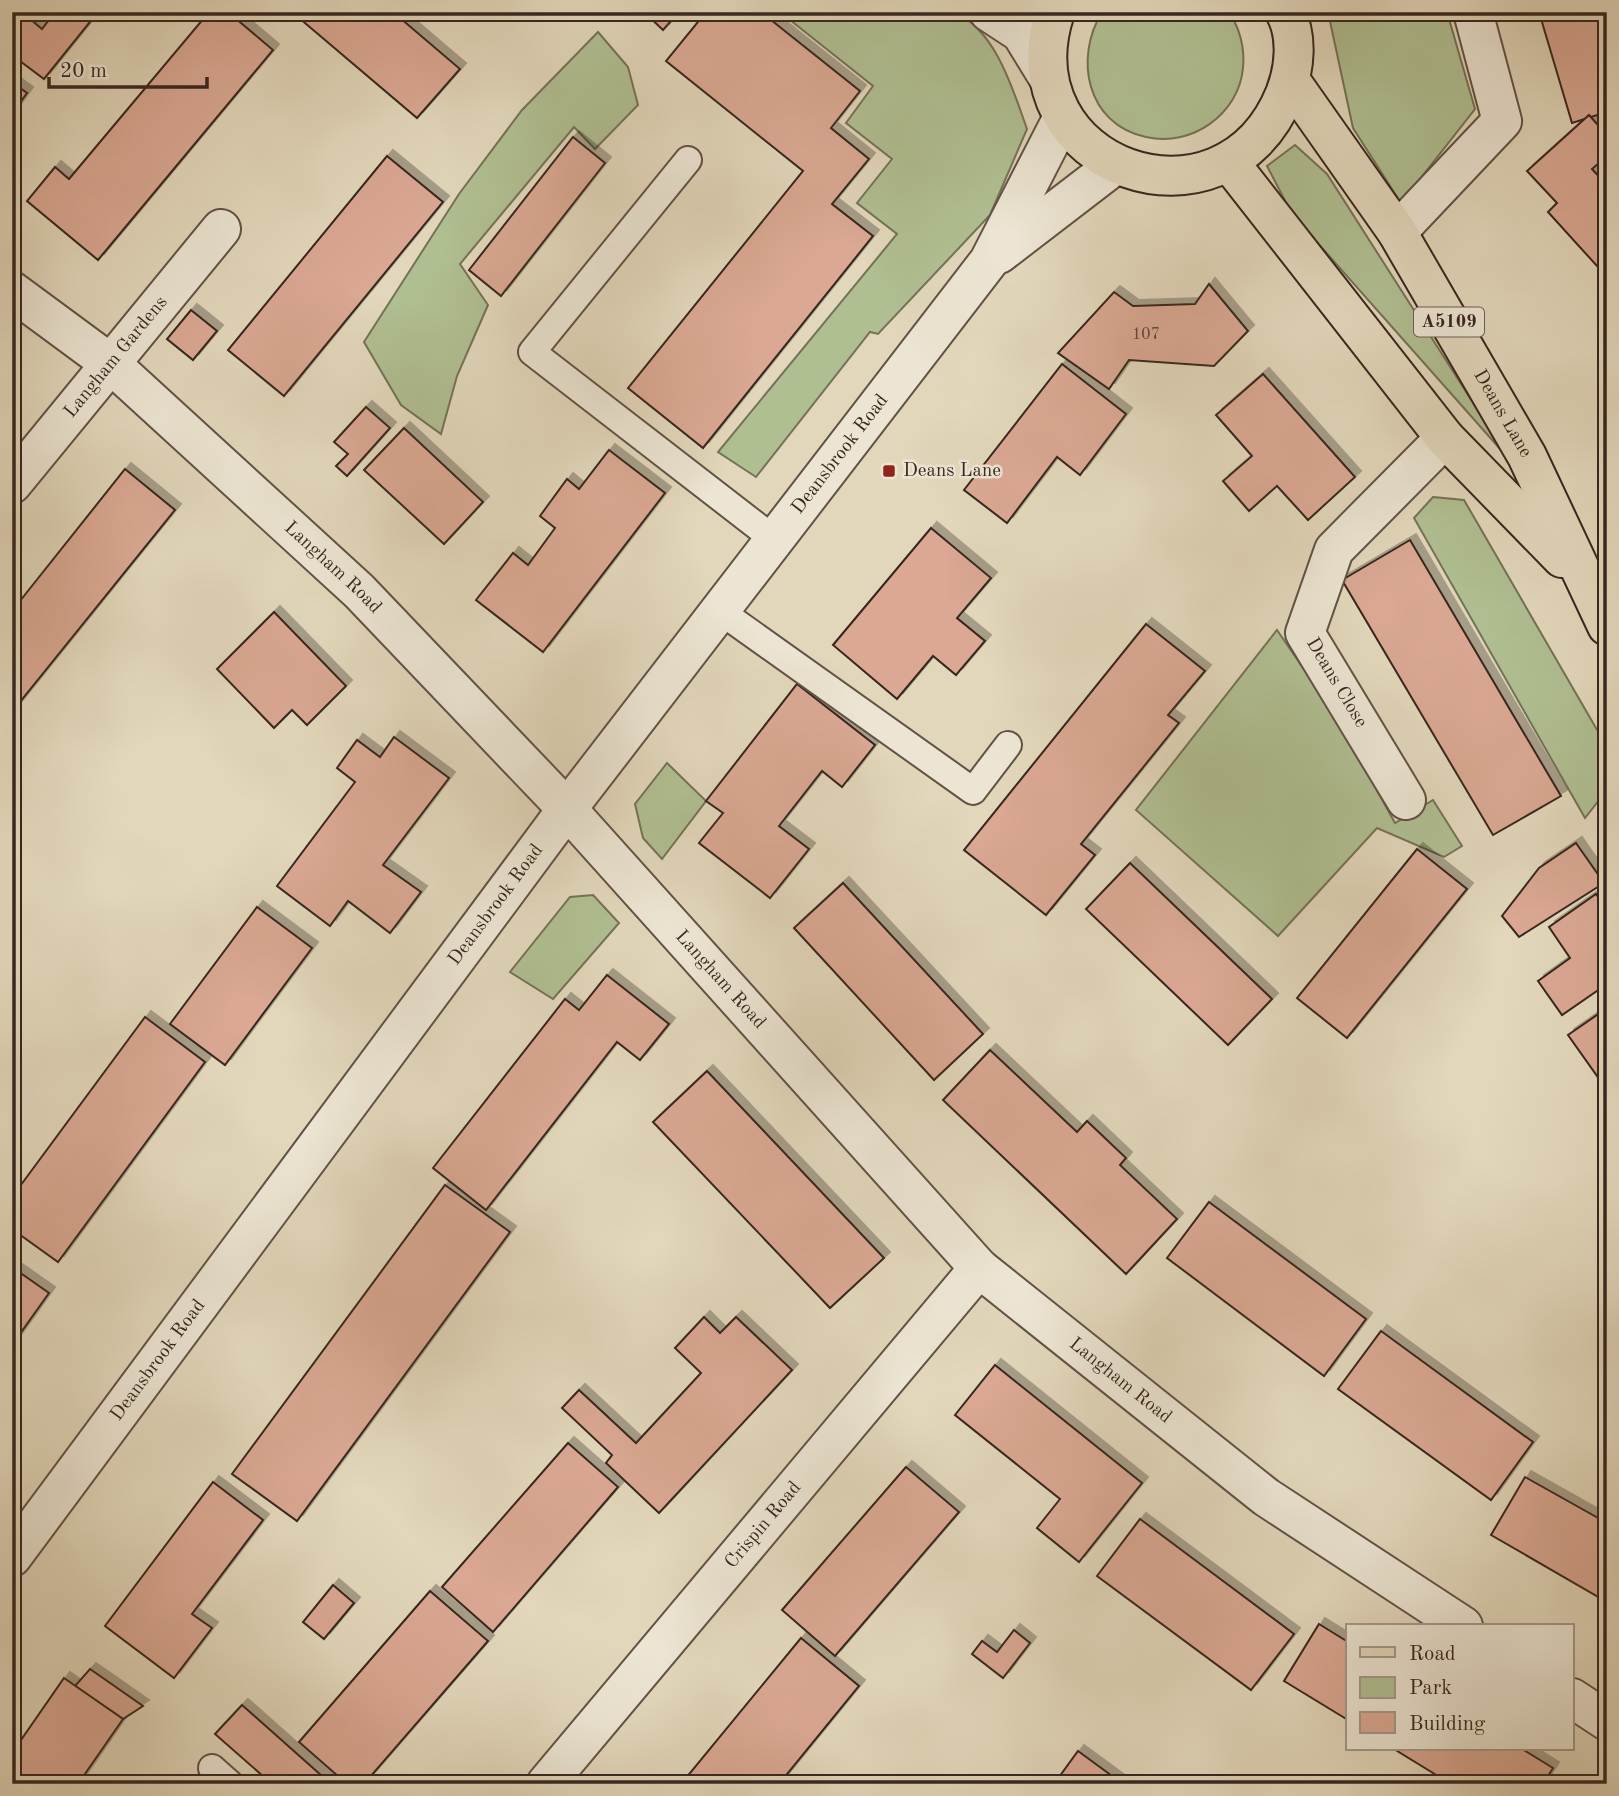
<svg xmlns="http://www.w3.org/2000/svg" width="1619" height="1796" viewBox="0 0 1619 1796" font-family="'Old Standard TT',serif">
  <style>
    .green { fill: #b0bf92; stroke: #747258; stroke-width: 2 }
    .building { fill: #daa893; stroke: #38261f; stroke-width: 2; filter: url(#shadow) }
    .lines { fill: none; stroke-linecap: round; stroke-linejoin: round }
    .service-casing { stroke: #625246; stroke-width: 30 }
    .minor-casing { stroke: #625246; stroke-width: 42 }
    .tertiary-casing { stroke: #625246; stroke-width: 42 }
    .primary-casing { stroke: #38261f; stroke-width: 42 }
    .service { stroke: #ece5d3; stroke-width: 26 }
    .minor { stroke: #ece5d3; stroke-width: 38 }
    .tertiary { stroke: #ece5d3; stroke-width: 38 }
    .primary { stroke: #e2d7bb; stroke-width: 38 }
    .poi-dot { fill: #8f2418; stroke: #ece5d3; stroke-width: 2.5 }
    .labels { text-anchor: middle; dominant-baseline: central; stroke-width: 5; stroke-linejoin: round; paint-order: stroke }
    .number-label { font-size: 16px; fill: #60463c }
    .shield { fill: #ece5d3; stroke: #6e5f55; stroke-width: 2 }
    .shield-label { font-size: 18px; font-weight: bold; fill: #38261f }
    .street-label { font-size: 19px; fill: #38261f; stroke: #ece5d3 }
    .poi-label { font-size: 19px; fill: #38261f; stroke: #ece5d3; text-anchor: start }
  </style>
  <defs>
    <filter id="shadow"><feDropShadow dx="6" dy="-6" stdDeviation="0" flood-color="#0004"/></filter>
  </defs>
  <rect width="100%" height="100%" fill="#e2d7bb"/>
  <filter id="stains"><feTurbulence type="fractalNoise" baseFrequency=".00286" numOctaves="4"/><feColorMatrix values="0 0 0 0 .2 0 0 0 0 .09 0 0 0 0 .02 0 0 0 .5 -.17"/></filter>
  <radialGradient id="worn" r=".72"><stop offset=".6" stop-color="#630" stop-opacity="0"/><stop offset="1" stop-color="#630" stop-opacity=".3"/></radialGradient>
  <g class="green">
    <path d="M780,12h174c42,18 59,78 73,117l-37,86 -112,119 -8,-2 -114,145 -38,-25 179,-218 -40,-31 35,-44 -46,-36 27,-37z"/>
    <path d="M1102,12h126c12,14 17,38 15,56 -4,46 -52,80 -97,69 -60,-13 -72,-79 -44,-125z"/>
    <path d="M1328,12h119l28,97 -74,94 -48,-75z"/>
    <path d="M598,32l30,35 10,38 -43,44 -21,-22 -114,137 28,41 -31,71 -16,58 -40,-29 -37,-63 95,-148 63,-84z"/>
    <path d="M1295,145l32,29 182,285 -217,-245 -25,-48z"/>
    <path d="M1433,497l31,3 143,247v43l-22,28 -171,-300z"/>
    <path d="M1277,630l59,86 59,107 38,-23 29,46 -18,11 -67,-29 -99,108 -142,-126z"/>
    <path d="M667,763l39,38 -44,58 -19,-21 -8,-34z"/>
    <path d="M593,895l26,28 -66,76 -43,-27 60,-75z"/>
  </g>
  <g class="building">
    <path d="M55,12h43l-54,67 -32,-24v-28l11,-14 19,16z"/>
    <path d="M209,12h19l45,38 -175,210 -71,-59 28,-34 14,12z"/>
    <path d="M292,12h101l67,57 -43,49z"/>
    <path d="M644,12h35l-16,18z"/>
    <path d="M706,12h55l99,79 -29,37 38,31 -37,45 41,32 -170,212 -75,-60 175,-217 -137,-110z"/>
    <path d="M1539,12h68v100l-35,11z"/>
    <path d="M12,82l15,11 -15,21z"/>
    <path d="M1589,115l18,20v21l-15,13 15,16v92l-59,-65 9,-9 -30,-32z"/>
    <path d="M573,137l32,26 -104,133 -32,-26z"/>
    <path d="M387,156l56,46 -159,194 -56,-46z"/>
    <path d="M1209,284l39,47 -34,35 -85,-6 -20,29 -51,-36 56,-61 19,14 62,-2z"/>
    <path d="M191,310l26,21 -24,29 -26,-21z"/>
    <path d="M1062,364l64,50 -46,61 -23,-18 -50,66 -43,-33z"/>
    <path d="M1263,374l92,103 -47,43 -31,-34 -28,25 -26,-30 29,-25 -36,-41z"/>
    <path d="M366,407l24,21 -43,48 -11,-10 12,-12 -14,-12z"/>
    <path d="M404,428l79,74 -39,42 -80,-74z"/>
    <path d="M609,450l56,43 -122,159 -67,-52 37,-47 15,12 27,-37 -15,-12 27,-37 12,10z"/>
    <path d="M125,469l50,41 -163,202v-101z"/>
    <path d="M931,528l60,50 -34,40 28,23 -29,34 -23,-19 -36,43 -64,-54z"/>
    <path d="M1410,540l151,256 -68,39 -151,-255z"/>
    <path d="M274,612l72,74 -39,39 -15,-15 -18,18 -57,-59z"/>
    <path d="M1146,624l59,47 -37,44 11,8 -98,121 14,11 -49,60 -82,-65z"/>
    <path d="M797,684l78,61 -33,42 -20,-16 -43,55 30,23 -39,49 -71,-55 24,-30 -17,-12z"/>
    <path d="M394,737l55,41 -66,87 38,27 -31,41 -42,-32 -18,25 -53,-40 78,-104 -18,-14 20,-28 23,17z"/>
    <path d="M1576,843l28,40 -85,54 -17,-21 37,-48z"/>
    <path d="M1417,849l50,40 -120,149 -50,-40z"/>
    <path d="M1130,863l142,136 -44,46 -142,-136z"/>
    <path d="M843,883l140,151 -49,46 -140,-152z"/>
    <path d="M1596,894l11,16v74l-45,31 -24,-34 32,-23 -21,-31z"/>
    <path d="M257,907l55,41 -87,117 -55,-41z"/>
    <path d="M607,975l62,49 -29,36 -23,-18 -131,168 -53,-42 132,-169 14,11z"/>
    <path d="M1607,1008v82l-39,-55z"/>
    <path d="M145,1017l60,45 -147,200 -46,-33v-32z"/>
    <path d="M990,1050l87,82 10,-11 39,37 -6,7 57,54 -51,55 -183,-174z"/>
    <path d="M707,1071l177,187 -54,50 -177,-186z"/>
    <path d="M445,1185l65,47 -213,289 -65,-47z"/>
    <path d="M1209,1202l157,117 -42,57 -157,-118z"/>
    <path d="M12,1267l37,26 -37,52z"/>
    <path d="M704,1317l16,16 16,-16 56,53 -133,143 -53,-50 6,-8 -50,-47 17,-18 57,53 65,-70 -26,-25z"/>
    <path d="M1381,1331l152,111 -42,58 -153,-111z"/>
    <path d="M995,1365l147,118 -63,79 -42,-34 23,-29 -105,-84z"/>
    <path d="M568,1443l50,44 -125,145 -51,-45z"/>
    <path d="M906,1467l53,45 -124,144 -53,-46z"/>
    <path d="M1525,1477l82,46v79l-116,-67z"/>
    <path d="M213,1482l50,38 -71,94 20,14 -38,50 -69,-52z"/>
    <path d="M1140,1519l154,115 -43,56 -154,-114z"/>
    <path d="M333,1585l21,18 -30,36 -21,-17z"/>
    <path d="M430,1591l58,50 -124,143h-17l-48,-42z"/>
    <path d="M1319,1624l29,18v78l-64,-39z"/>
    <path d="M1014,1630l16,13 -27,35 -31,-24 10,-13 15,11z"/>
    <path d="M801,1638l58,48 -80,98h-98z"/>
    <path d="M90,1669l53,37 -20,13 -48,-33z"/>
    <path d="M64,1678l59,41 -45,65h-66v-31z"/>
    <path d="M242,1705l89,79h-59l-57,-50z"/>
    <path d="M1394,1749h128l31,19 -10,16h-92z"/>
    <path d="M1078,1751l45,33h-69z"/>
  </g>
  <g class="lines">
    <g class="service-casing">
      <g id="service">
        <path d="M688,160l-156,192 243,188"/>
        <path d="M720,611l253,180 35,-46"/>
        <path d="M212,1768l18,16"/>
      </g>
    </g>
    <g class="minor-casing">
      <g id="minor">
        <path d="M1397,232l105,-111 -29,-109"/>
        <path id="s1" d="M12,291l99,73 248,227 208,218 412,459 287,229 197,129"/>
        <path id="s2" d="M12,484l209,-255"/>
        <path d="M1406,800l-101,-167 29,-83 111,-112"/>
        <path d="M1572,1698l35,23"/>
        <path id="s3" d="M546,1784l433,-516"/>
      </g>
    </g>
    <g class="tertiary-casing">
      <g id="tertiary">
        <path d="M989,12l32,21 27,44"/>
        <path d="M999,254l116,-89"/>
        <path id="s4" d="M12,1557l555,-748 422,-548 74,-144"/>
      </g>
    </g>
    <g class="primary-casing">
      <g id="primary">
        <path d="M1055,12c-51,155 168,234 230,82 10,-26 13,-58 0,-82"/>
        <path id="s5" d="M1290,80l107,152 130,224 80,170"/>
        <path d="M1229,162l216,276 117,120"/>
      </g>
    </g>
    <use href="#service" class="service"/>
    <use href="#minor" class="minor"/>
    <use href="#tertiary" class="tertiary"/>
    <use href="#primary" class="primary"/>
  </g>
  <rect class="poi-dot" x="882" y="464" width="14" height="14" rx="3.5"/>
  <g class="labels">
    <g class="number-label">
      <text x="1146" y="335">107</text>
    </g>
    <rect class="shield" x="1414" y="307.5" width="70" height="29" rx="5"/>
    <g class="shield-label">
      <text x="1449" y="322">A5109</text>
    </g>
    <g class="street-label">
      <text stroke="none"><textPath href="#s2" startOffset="164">Langham Gardens</textPath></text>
      <text stroke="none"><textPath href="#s5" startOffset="396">Deans Lane</textPath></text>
      <text stroke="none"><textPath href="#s4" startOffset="1379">Deansbrook Road</textPath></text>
      <text stroke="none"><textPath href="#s1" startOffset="424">Langham Road</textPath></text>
      <text transform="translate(1336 683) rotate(59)">Deans Close</text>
      <text stroke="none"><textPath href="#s4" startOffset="812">Deansbrook Road</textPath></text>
      <text stroke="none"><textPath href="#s1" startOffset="990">Langham Road</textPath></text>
      <text stroke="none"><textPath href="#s4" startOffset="245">Deansbrook Road</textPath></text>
      <text stroke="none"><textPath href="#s1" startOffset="1558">Langham Road</textPath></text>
      <text stroke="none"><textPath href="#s3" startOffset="338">Crispin Road</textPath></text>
    </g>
    <g class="poi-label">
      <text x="903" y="471">Deans Lane</text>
    </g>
  </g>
  <rect width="1619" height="1796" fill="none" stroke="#e2d7bb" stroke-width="42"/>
  <rect x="14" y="14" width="1591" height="1768" fill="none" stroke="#38261f" stroke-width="3.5"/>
  <rect x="21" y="21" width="1577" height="1754" fill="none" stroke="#38261f" stroke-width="2"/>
  <rect x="1346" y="1624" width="228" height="126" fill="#ece5d3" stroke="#a4998b" stroke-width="2"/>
  <rect x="1360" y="1647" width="35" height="10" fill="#e2d7bb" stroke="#a4998b" stroke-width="2"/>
  <text x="1409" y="1660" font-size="21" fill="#38261f">Road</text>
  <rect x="1360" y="1677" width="35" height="21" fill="#b0bf92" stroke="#a4998b" stroke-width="2"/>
  <text x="1409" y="1694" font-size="21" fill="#38261f">Park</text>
  <rect x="1360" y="1712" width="35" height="21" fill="#daa893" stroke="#a4998b" stroke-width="2"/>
  <text x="1409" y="1730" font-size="21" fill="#38261f">Building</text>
  <path d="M49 77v10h158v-10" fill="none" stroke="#38261f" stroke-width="3.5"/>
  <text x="60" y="77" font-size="21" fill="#38261f" stroke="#ece5d3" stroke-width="5" paint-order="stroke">20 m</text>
  <rect width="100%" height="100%" filter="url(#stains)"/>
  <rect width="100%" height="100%" fill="url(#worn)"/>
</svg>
